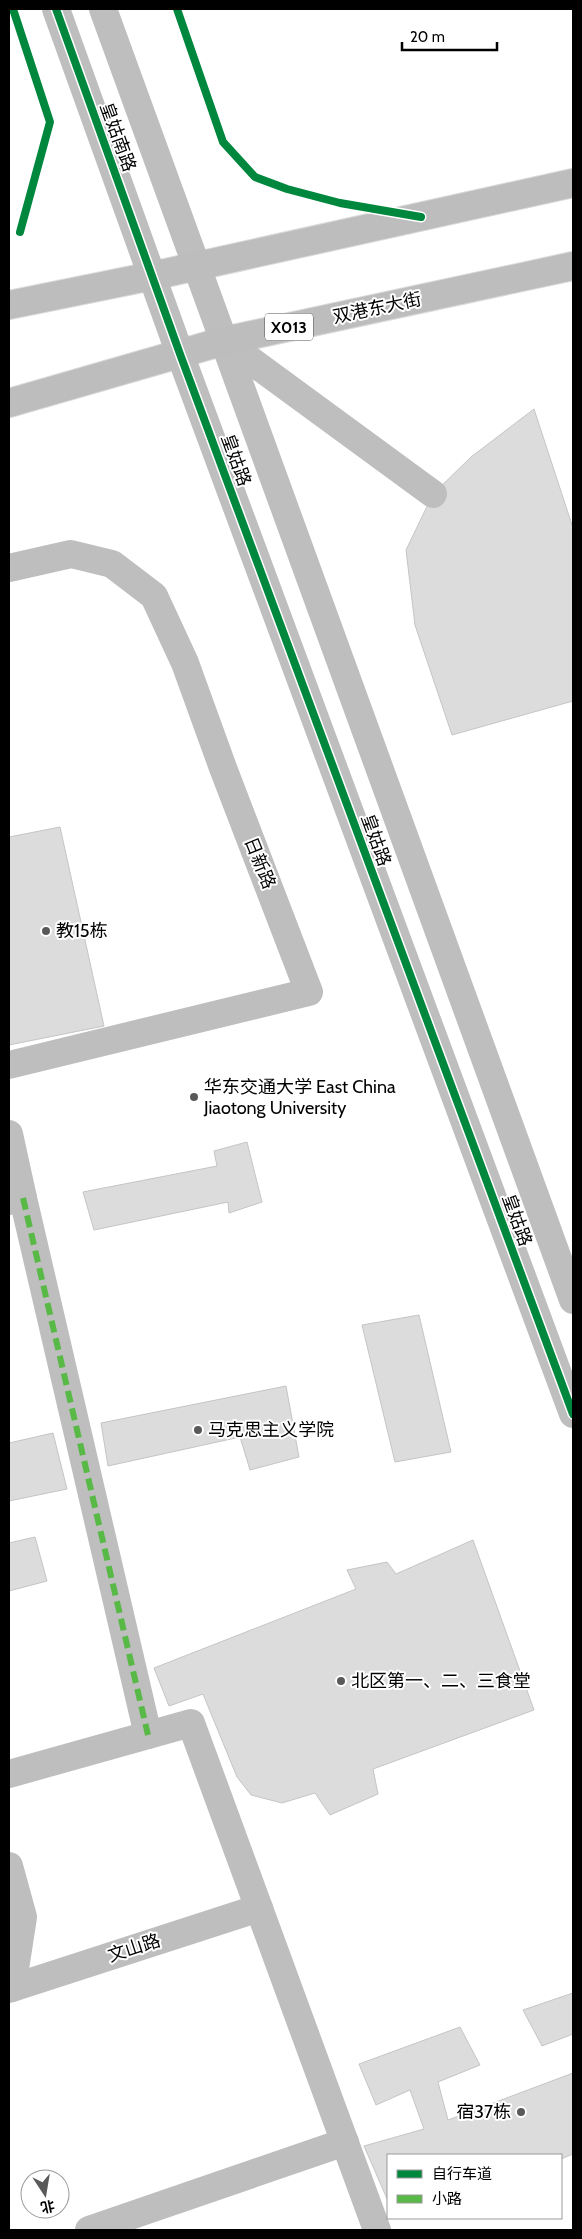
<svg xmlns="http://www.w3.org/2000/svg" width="582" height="2239" viewBox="0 0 582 2239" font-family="Cabin,'Noto Sans SC',sans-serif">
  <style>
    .building { fill: #dcdcdc; stroke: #c5c5c5 }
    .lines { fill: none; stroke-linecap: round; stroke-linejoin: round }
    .major-casing { stroke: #dbdbdb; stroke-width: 30 }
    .minor { stroke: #bebebe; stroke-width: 28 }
    .major { stroke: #bdbdbd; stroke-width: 28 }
    .quiet { stroke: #58b947; stroke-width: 6; stroke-dasharray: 12 6; stroke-linecap: butt }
    .cycleway-casing { stroke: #fff; stroke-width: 11 }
    .cycleway { stroke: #00873e; stroke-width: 8 }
    .poi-dot { fill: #595959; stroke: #fff; stroke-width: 2 }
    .labels { text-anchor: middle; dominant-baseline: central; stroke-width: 4; stroke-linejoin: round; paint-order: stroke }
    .shield { fill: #fff; stroke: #4c4c4c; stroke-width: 1 }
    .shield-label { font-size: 16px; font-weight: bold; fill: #000 }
    .street-label { font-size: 18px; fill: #000; stroke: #fff }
    .poi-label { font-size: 18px; fill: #000; stroke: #fff; text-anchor: start }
  </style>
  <rect width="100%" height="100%" fill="#fff"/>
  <g class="building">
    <path d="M534,409l39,119v173l-121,34 -37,-110 -9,-75 27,-56 38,-37z"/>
    <path d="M60,827l44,199 -95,19v-208z"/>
    <path d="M247,1142l15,60 -33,11 -1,-11 -134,28 -11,-38 134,-26 -3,-15z"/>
    <path d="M419,1315l32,137 -56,10 -33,-137z"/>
    <path d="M286,1386l13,71 -49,13 -10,-33 -132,29 -7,-43z"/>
    <path d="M53,1433l14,56 -58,12v-58z"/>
    <path d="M35,1537l12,44 -38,10v-48z"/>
    <path d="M473,1540l61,170 -161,59 5,25 -48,21 -15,-22 -33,10 -31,-8 -14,-18 -34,-83 -34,12 -15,-38 202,-79 -9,-19 40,-8 9,12z"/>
    <path d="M573,1993v41l-31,12 -19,-36z"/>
    <path d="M460,2027l20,38 -42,17 10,38 125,-47v81l-12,5v-4h-173v46l-24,-55 60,-17 -14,-39 -34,15 -17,-41z"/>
  </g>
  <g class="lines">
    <g class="major-casing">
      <g id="major">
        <path d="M9,305l143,-29 421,-93"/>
        <path d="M9,403l215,-62 349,-75"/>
      </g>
    </g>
    <g class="minor">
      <path d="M56,9l124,345 393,1060"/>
      <path d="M103,9l470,1291"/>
      <path d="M224,341l209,153"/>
      <path d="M9,568l62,-14 41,10 42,32 31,67 38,105 86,224 -300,73"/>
      <path d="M9,1134l14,64 -14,3"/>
      <path d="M23,1198l125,537"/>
      <path d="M9,1774l182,-51 186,507"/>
      <path d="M9,1866l14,51 -11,71"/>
      <path d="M9,1989l250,-81"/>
      <path d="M89,2230l256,-88"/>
    </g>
    <use href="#major" class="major"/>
    <path class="quiet" d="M23,1198l125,537"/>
    <g class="cycleway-casing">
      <g id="cycleway">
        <path d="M13,9l37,113 -30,110"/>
        <path d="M56,9l124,345 393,1060"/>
        <path d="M177,9l46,133 32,35 32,12 53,14 81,14"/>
      </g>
    </g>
    <use href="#cycleway" class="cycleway"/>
  </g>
  <g class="poi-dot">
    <circle cx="46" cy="931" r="5"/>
    <circle cx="194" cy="1097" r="5"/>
    <circle cx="198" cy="1430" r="5"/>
    <circle cx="341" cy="1681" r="5"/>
    <circle cx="521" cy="2112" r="5"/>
  </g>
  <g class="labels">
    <rect class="shield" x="265" y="313.5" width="48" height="27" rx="4"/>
    <g class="shield-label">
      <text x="289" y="327">X013</text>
    </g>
    <g class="street-label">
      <text transform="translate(118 137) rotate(70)">皇姑南路</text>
      <text transform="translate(377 308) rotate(-12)">双港东大街</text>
      <text transform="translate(236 460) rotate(70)">皇姑路</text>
      <text transform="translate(376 840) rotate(70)">皇姑路</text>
      <text transform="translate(260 863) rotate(68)">日新路</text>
      <text transform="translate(517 1220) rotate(70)">皇姑路</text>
      <text transform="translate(134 1948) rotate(-18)">文山路</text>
    </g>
    <g class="poi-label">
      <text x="56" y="931">教15栋</text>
      <text x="204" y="1087">华东交通大学 East China<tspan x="204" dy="21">Jiaotong University</tspan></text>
      <text x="208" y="1430">马克思主义学院</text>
      <text x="351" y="1681">北区第一、二、三食堂</text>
      <text x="511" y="2112" text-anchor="end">宿37栋</text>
    </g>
  </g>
  <rect width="582" height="2239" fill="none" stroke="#000000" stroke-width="20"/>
  <rect x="387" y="2154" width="175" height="65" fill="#ffffff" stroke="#999999"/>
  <rect x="397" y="2170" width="25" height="8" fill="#00873e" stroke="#999999"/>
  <text x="432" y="2179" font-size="15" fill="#000000">自行车道</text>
  <rect x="397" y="2195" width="25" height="8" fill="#58b947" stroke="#999999"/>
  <text x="432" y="2204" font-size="15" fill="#000000">小路</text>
  <g transform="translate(45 2194) rotate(168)"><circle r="24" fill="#ffffff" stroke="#999999"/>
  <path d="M0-4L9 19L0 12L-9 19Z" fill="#595959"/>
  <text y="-8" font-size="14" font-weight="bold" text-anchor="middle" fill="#000000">北</text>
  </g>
  <path d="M402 42v8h95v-8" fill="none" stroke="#000000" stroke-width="2.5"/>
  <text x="410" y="42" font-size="15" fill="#000000" stroke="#ffffff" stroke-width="4" paint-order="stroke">20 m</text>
</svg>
